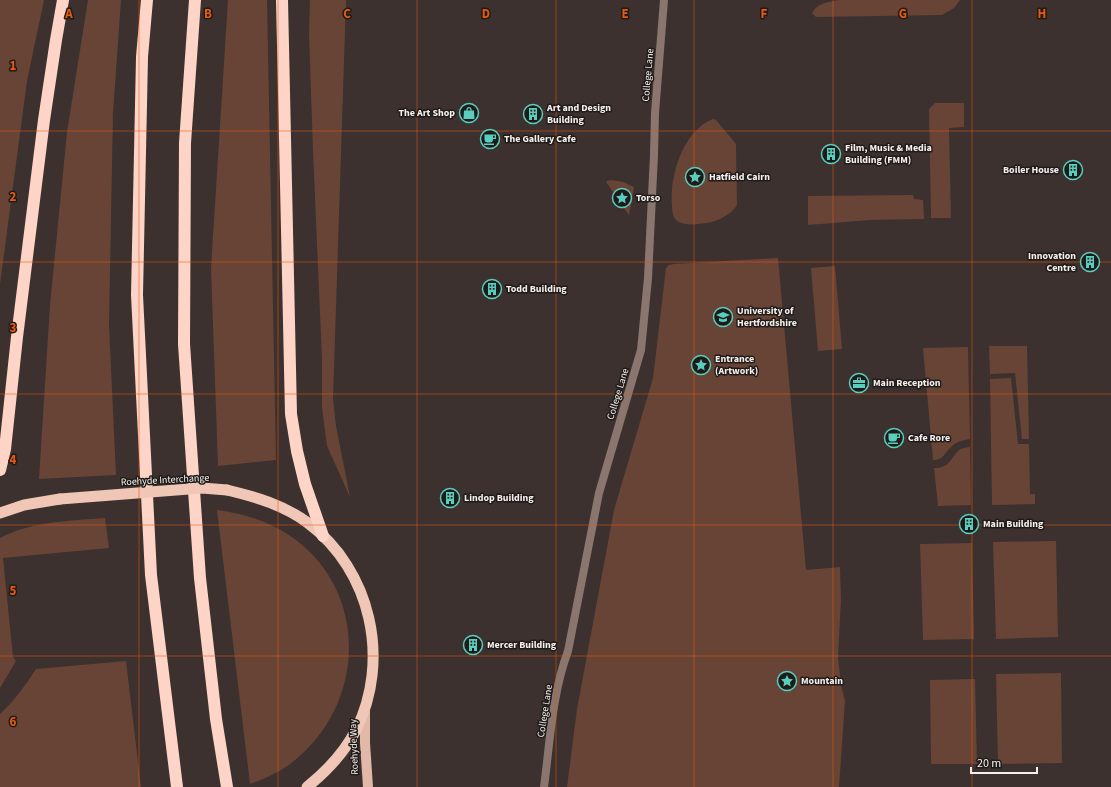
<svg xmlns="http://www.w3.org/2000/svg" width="1111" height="787" viewBox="0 0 1111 787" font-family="'Source Sans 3',sans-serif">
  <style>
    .green { fill: #674436 }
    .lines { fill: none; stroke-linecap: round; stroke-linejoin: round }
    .minor { stroke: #8b766f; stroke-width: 8 }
    .primary { stroke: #e2b8a8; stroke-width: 10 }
    .trunk { stroke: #f0c6b6; stroke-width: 11 }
    .motorway { stroke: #fdd4c5; stroke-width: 12 }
    .trunk-bridge { stroke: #f0c6b6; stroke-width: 11 }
    .grid { fill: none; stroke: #e8590c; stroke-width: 1; stroke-opacity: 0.55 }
    .labels { text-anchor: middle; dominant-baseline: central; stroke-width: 3; stroke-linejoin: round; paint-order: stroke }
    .street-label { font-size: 10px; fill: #f6efed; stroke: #1f1b19 }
    .poi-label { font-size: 10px; font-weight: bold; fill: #f6efed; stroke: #1f1b19; text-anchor: start }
    .grid-label { font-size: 13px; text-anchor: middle; font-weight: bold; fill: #e8590c; stroke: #1f1b19; stroke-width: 3; stroke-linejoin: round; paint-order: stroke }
  </style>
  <rect width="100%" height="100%" fill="#3c312e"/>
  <g class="green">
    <path d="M0,0h44l-17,81 -27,203z"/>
    <path d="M88,0h33l-8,113 -4,212 7,150 -77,4 11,-174 17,-173z"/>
    <path d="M228,0h39l9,460 -58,6 -7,-198z"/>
    <path d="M310,0h36l-13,399 3,27 14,71 -23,-51 -5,-38v-49l-9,-208 -4,-118z"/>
    <path d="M839,0h121l-6,8 -12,7 -126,2 -4,-4c5,-10 17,-11 27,-13z"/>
    <path d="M935,103h29v24l-15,1 2,90h-20l-2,-109z"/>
    <path d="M713,119l3,1 20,24 1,61c-5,9 -20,17 -31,18 -7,1 -20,3 -27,-1 -6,-3 -7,-10 -7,-16 -3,-29 11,-76 41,-87z"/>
    <path d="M611,180l12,2 11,5 -5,28 -23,-33 1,-1z"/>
    <path d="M913,195l1,4 9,1 1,19 -54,1 -62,5v-29z"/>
    <path d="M778,258l28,312 34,-3 1,32 -3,58 3,28 4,16 -6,86h-272l10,-78 37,-199 39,-132 13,-110 3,-3 5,-1z"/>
    <path d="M835,266l7,83 -24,2 -7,-83z"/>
    <path d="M989,346h38l2,93h-7l-7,-66 -25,1z"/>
    <path d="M968,347l2,92c-7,1 -14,3 -19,8 -7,6 -7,13 -18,13l-10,-112z"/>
    <path d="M1011,378l7,66h11l1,50h5v10l-43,1 -2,-126z"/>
    <path d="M970,447l1,58 -33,1 -4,-38c16,0 15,-8 24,-17 3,-3 8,-4 12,-4z"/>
    <path d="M217,510c29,4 55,12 79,30 75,57 68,169 -6,224 -12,9 -26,15 -40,20z"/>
    <path d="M105,518l4,30 -106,10 10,99 3,4 -16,27v-150c32,-17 69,-17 105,-20z"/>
    <path d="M1056,541l2,96 -62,2 -3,-97z"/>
    <path d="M972,543l2,96 -51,1 -3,-96z"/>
    <path d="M126,661l15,126h-141v-73c14,-13 25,-28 36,-45z"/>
    <path d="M1061,673l1,90 -64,1 -2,-90z"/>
    <path d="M975,679l2,85h-46l-1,-84z"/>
  </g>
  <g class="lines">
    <path class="minor" d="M544,787c6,-45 8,-93 24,-136l31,-158 42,-143 7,-72 6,-123 1,-42 9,-113"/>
    <path class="primary" d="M365,709v34l3,44"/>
    <g class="trunk">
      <path d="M227,490c29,7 57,15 81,33 63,47 83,137 48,207 -12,23 -29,41 -49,57"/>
      <path d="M0,513l24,-8 36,-6"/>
    </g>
    <g class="motorway">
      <path d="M147,0l-5,57 -5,238 14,280 26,212"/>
      <path d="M195,0l-10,143 -1,201 16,234 16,141 11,68"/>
      <path d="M282,0l9,414 6,37 8,33 18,52"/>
      <path d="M0,470l5,-21 12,-112 27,-217 12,-80 7,-40"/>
    </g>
    <path class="trunk-bridge" d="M60,499l142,-11 25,2"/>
  </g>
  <path class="grid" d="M139,0v787M278,0v787M417,0v787M556,0v787M694,0v787M833,0v787M972,0v787M0,131h1111M0,262h1111M0,394h1111M0,525h1111M0,656h1111"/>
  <defs>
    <g id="shop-ring" transform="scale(1)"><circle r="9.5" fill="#1f1b19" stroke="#59cebe" stroke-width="1.5"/><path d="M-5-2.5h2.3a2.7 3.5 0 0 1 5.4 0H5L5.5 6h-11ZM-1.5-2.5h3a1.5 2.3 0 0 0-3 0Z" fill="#59cebe"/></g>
    <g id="building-ring" transform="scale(1)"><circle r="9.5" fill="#1f1b19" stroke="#59cebe" stroke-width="1.5"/><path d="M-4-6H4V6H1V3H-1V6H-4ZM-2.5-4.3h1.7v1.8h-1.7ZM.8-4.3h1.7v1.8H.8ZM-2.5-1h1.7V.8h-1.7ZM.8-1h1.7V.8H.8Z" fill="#59cebe"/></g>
    <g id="cafe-ring" transform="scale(1)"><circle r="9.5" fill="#1f1b19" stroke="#59cebe" stroke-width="1.5"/><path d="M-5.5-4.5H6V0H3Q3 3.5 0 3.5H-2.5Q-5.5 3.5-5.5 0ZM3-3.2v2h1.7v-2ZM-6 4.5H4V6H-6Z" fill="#59cebe"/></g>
    <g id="sight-ring" transform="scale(1)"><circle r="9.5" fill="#1f1b19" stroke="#59cebe" stroke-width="1.5"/><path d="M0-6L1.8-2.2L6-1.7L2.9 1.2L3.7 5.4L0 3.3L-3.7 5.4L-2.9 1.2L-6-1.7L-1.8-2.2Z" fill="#59cebe"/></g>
    <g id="university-ring" transform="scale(1)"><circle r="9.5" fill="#1f1b19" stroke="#59cebe" stroke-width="1.5"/><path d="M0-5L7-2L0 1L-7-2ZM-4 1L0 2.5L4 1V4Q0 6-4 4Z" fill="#59cebe"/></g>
    <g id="office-ring" transform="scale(1)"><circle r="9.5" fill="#1f1b19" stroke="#59cebe" stroke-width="1.5"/><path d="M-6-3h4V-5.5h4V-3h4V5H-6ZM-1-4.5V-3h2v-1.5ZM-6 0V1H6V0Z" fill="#59cebe"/></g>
  </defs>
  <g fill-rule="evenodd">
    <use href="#shop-ring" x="469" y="113"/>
    <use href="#building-ring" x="533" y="114"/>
    <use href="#cafe-ring" x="490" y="139"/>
    <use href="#building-ring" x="831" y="154"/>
    <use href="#building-ring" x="1073" y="170"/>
    <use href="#sight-ring" x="695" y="177"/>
    <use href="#sight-ring" x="622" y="198"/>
    <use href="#building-ring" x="1090" y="262"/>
    <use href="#building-ring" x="492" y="289"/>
    <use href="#university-ring" x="723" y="317"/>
    <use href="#sight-ring" x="701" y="365"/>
    <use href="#office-ring" x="859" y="383"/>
    <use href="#cafe-ring" x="894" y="438"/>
    <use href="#building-ring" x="450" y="498"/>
    <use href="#building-ring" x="969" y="524"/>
    <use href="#building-ring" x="473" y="645"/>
    <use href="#sight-ring" x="787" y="681"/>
  </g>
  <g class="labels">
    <g class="street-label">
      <text transform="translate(648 75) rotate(-85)">College Lane</text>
      <text transform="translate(618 394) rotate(-73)">College Lane</text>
      <text transform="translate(165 480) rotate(-3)">Roehyde Interchange</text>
      <text transform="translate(545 711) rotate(-81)">College Lane</text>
      <text transform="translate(354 747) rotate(-92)">Roehyde Way</text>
    </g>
    <g class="poi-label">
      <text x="547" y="108">Art and Design<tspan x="547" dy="12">Building</tspan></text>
      <text x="455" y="113" text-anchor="end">The Art Shop</text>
      <text x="504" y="139">The Gallery Cafe</text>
      <text x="845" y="148">Film, Music &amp; Media<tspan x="845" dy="12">Building (FMM)</tspan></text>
      <text x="1059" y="170" text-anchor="end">Boiler House</text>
      <text x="709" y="177">Hatfield Cairn</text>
      <text x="636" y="198">Torso</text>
      <text x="1076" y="256" text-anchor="end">Innovation<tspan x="1076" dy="12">Centre</tspan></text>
      <text x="506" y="289">Todd Building</text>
      <text x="737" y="311">University of<tspan x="737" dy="12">Hertfordshire</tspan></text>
      <text x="715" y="359">Entrance<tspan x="715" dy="12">(Artwork)</tspan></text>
      <text x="873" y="383">Main Reception</text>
      <text x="908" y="438">Cafe Rore</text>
      <text x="464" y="498">Lindop Building</text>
      <text x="983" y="524">Main Building</text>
      <text x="487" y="645">Mercer Building</text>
      <text x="801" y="681">Mountain</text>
    </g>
  </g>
  <g class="grid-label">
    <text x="69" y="18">A</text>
    <text x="208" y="18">B</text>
    <text x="347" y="18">C</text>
    <text x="486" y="18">D</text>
    <text x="625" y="18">E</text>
    <text x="764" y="18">F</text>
    <text x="903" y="18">G</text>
    <text x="1042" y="18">H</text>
    <text x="13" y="70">1</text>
    <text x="13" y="201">2</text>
    <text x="13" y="332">3</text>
    <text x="13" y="464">4</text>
    <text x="13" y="595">5</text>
    <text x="13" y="726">6</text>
  </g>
  <path d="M971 767v6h66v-6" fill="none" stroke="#f6efed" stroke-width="2"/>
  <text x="977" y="767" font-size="12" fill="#f6efed" stroke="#1f1b19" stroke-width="3" paint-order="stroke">20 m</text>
</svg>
